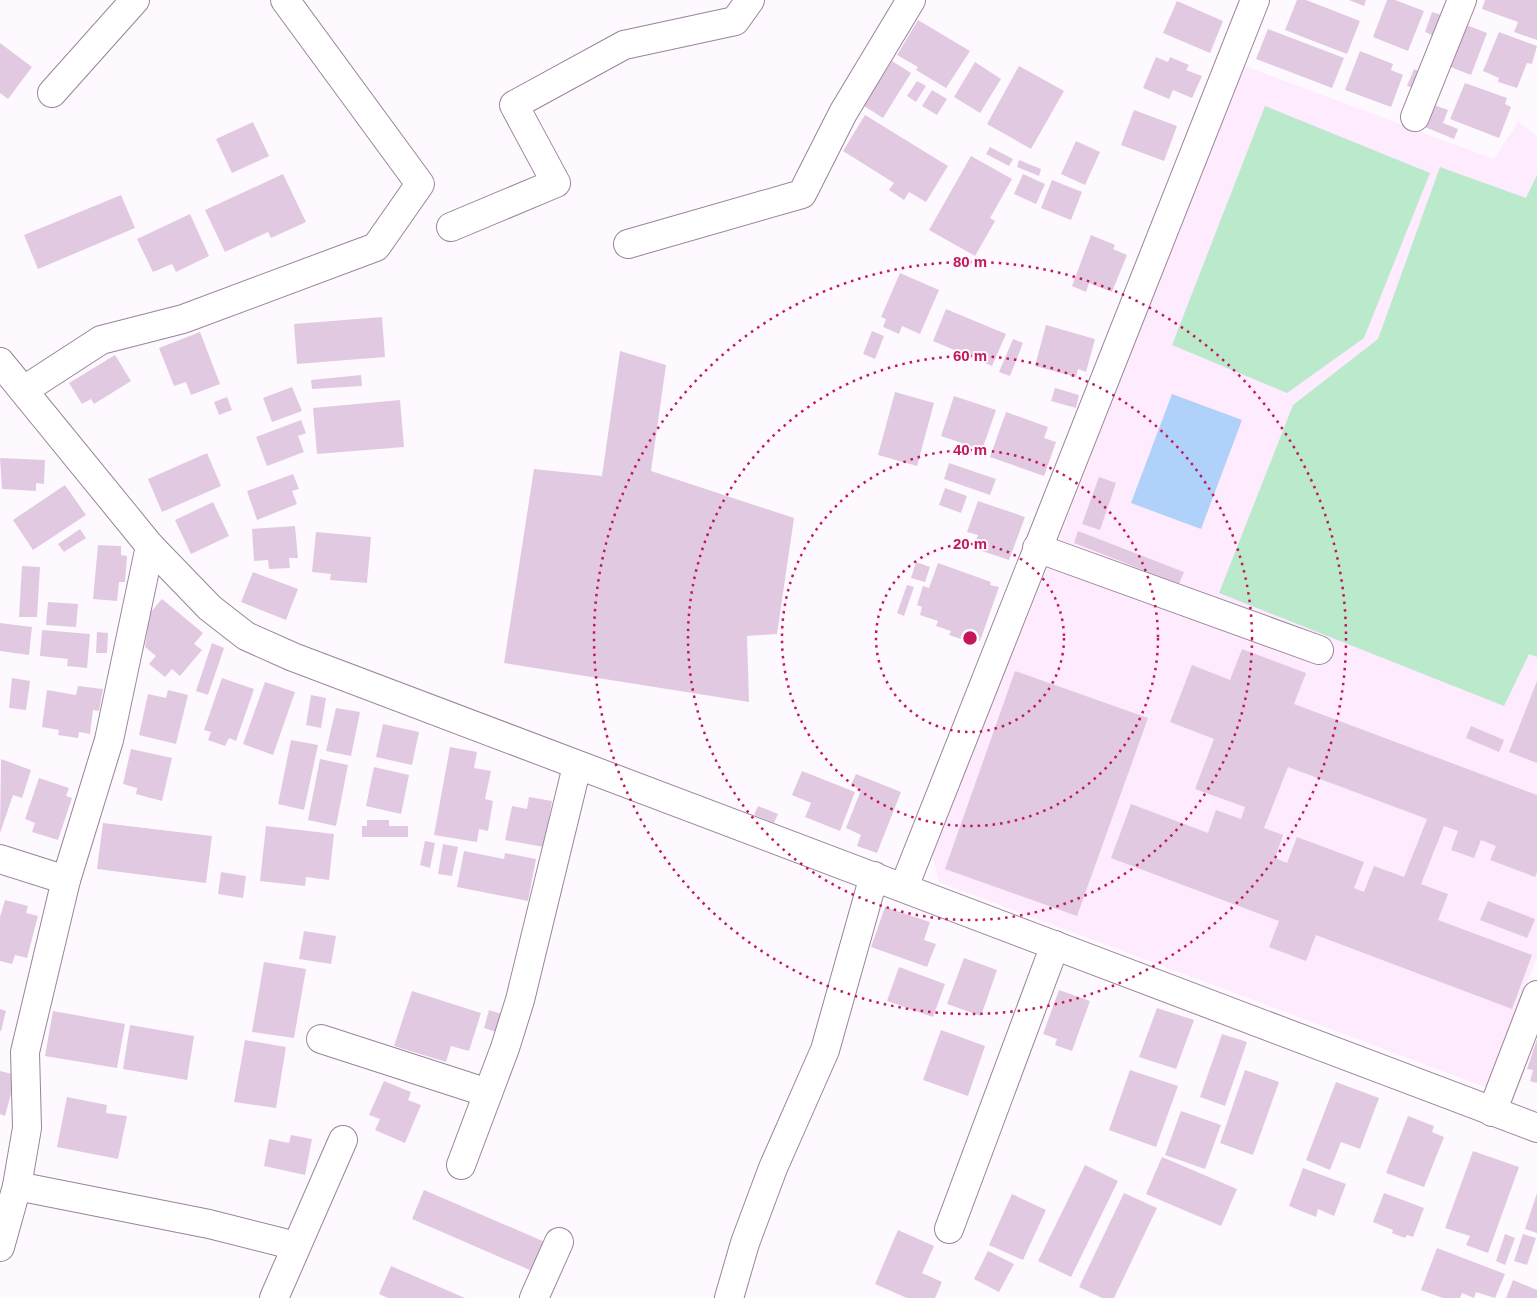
<svg xmlns="http://www.w3.org/2000/svg" width="1537" height="1298" viewBox="0 0 1537 1298" font-family="Arial,sans-serif">
  <style>
    .built { fill: #feebfe }
    .green { fill: #bbe9cc }
    .water { fill: #afd1fa }
    .building { fill: #e2c9e2; fill-rule: evenodd }
    .lines { fill: none; stroke-linecap: round; stroke-linejoin: round }
    .minor-casing { stroke: #9b839b; stroke-width: 30 }
    .minor { stroke: #fff; stroke-width: 28 }
    .ring { fill: none; stroke: #c2185b; stroke-width: 2.5; stroke-dasharray: 2.5 5 }
    .centre { fill: #c2185b; stroke: #fef9fe; stroke-width: 2.5 }
    .ring-label { font-size: 15px; text-anchor: middle; font-weight: bold; fill: #c2185b; stroke: #fef9fe; stroke-width: 4; stroke-linejoin: round; paint-order: stroke }
  </style>
  <rect width="100%" height="100%" fill="#fef9fe"/>
  <path class="built" d="M1242,65l252,94 24,-37 19,14v821l-12,31 1,14 -33,88 -554,-208 -7,-29 123,-303z"/>
  <g class="green">
    <path d="M1265,106l165,67 -66,165 -77,55 -115,-48z"/>
    <path d="M1440,167l86,31 11,-23v482l-8,-3 -25,52 -285,-113 74,-188 85,-66z"/>
  </g>
  <path class="water" d="M1172,394l70,26 -41,109 -70,-26z"/>
  <g class="building">
    <path d="M1297,0h9l54,21 -13,33 -62,-24z"/>
    <path d="M1349,0h17l-2,6z"/>
    <path d="M1387,0h8l29,11 -16,40 -35,-14z"/>
    <path d="M1485,0h52v40l-23,-8 4,-10 -36,-13z"/>
    <path d="M1177,1l46,20 -13,32 -47,-20z"/>
    <path d="M1432,12l10,3 -8,21 -9,-4z"/>
    <path d="M918,20l52,31 -24,37 -30,-18 2,-3 -21,-12z"/>
    <path d="M1464,24l23,9 -16,42 -23,-9z"/>
    <path d="M1268,29l76,29 -12,30 -76,-29z"/>
    <path d="M1499,32l38,14 -5,18 -5,-1 -10,25 -19,-6 1,-4 -16,-7z"/>
    <path d="M0,43l32,24 -24,32 -8,-6z"/>
    <path d="M1360,51l33,13 -2,6 12,5 -12,32 -46,-17z"/>
    <path d="M1156,57l12,5 2,-5 19,8 -3,5 16,6 -10,22 -19,-8 -4,9 -26,-11z"/>
    <path d="M892,61l19,12 -28,45 -19,-12z"/>
    <path d="M975,62l26,17 -21,34 -26,-16z"/>
    <path d="M1019,66l45,25 -33,58 -44,-25z"/>
    <path d="M1414,69l6,3 -6,16 -7,-2z"/>
    <path d="M917,81l9,5 -10,16 -9,-6z"/>
    <path d="M1465,83l42,15 -2,6 6,3 -12,31 -49,-19z"/>
    <path d="M932,90l15,9 -10,16 -15,-9z"/>
    <path d="M1434,105l14,5 -5,13 15,6 -4,10 -29,-12z"/>
    <path d="M1134,110l43,16 -13,35 -43,-16z"/>
    <path d="M865,115l83,51 -22,36 -17,-10 -5,8 -15,-10 5,-7 -51,-32z"/>
    <path d="M253,122l16,34 -37,17 -16,-34z"/>
    <path d="M1076,141l24,11 -15,33 -24,-11z"/>
    <path d="M990,147l23,12 -4,7 -23,-12z"/>
    <path d="M971,156l41,23 -22,39 5,3 -20,35 -46,-26z"/>
    <path d="M1019,160l22,9 -2,7 -22,-9z"/>
    <path d="M283,174l23,48 -35,16 -3,-6 -43,20 -20,-42z"/>
    <path d="M1023,174l22,10 -9,20 -22,-10z"/>
    <path d="M1052,180l30,12 -11,28 -30,-12z"/>
    <path d="M121,195l14,33 -97,41 -14,-34z"/>
    <path d="M190,214l19,42 -33,16 -4,-8 -19,8 -16,-33z"/>
    <path d="M1091,235l24,10 -2,4 14,6 -15,37 -23,-9 -3,9 -14,-6z"/>
    <path d="M900,273l39,17 -19,44 -18,-8 -3,8 -16,-7 3,-8 -5,-2z"/>
    <path d="M946,309l60,25 -14,32 -59,-25z"/>
    <path d="M382,317l3,40 -88,7 -3,-40z"/>
    <path d="M1046,325l49,14 -9,33 -8,-3 -2,8 -41,-11z"/>
    <path d="M872,331l12,5 -9,23 -12,-5z"/>
    <path d="M200,332l20,52 -29,11 -5,-13 -12,4 -15,-38z"/>
    <path d="M1013,339l10,4 -13,33 -11,-4z"/>
    <path d="M620,351l46,14 -15,106 143,47 -17,116 -30,2 2,66 -245,-39 30,-194 68,7z"/>
    <path d="M115,355l16,26 -37,23 -3,-5 -9,5 -13,-21z"/>
    <path d="M361,375l1,11 -50,3 -1,-9z"/>
    <path d="M292,387l10,24 -30,11 -9,-24z"/>
    <path d="M1055,388l24,7 -3,13 -25,-7z"/>
    <path d="M895,392l39,11 -17,63 -39,-11z"/>
    <path d="M954,396l42,14 -14,40 -41,-14z"/>
    <path d="M227,397l5,13 -13,5 -5,-13z"/>
    <path d="M400,400l4,47 -87,7 -4,-46z"/>
    <path d="M1006,412l42,15 -4,11 12,4 -12,34 -54,-19z"/>
    <path d="M301,420l5,13 -8,3 6,16 -37,14 -11,-29z"/>
    <path d="M207,453l14,33 -59,26 -14,-33z"/>
    <path d="M0,458l45,2 -1,24 -8,-1v8l-34,-2z"/>
    <path d="M949,463l47,16 -6,16 -46,-16z"/>
    <path d="M293,474l6,15 -7,2 5,13 -40,16 -10,-29z"/>
    <path d="M1099,477l17,6 -16,47 -18,-6z"/>
    <path d="M65,485l21,30 -53,35 -20,-30z"/>
    <path d="M945,488l22,8 -6,17 -22,-8z"/>
    <path d="M978,501l47,16 -16,43 -36,-12 5,-13 -11,-3z"/>
    <path d="M213,502l16,34 -38,18 -16,-34z"/>
    <path d="M295,526l3,32h-9l1,10 -21,1 -1,-9 -14,1 -2,-32z"/>
    <path d="M80,529l6,9 -22,14 -6,-8z"/>
    <path d="M1078,531l106,41 -5,12 -105,-41z"/>
    <path d="M316,532l55,5 -4,46 -37,-3 1,-6 -19,-2z"/>
    <path d="M98,545l23,1v9l6,1 -2,26h-6l-2,19 -24,-2z"/>
    <path d="M916,562l14,5 -5,15 -14,-4z"/>
    <path d="M938,563l53,19 -1,3 9,2 -19,54 -8,-2 -2,3 -21,-7 2,-4 -15,-5 2,-5 -18,-6 2,-8 -5,-2 6,-19 6,2z"/>
    <path d="M22,566l18,1 -3,50h-18z"/>
    <path d="M253,572l45,17 -12,31 -45,-18z"/>
    <path d="M907,585l7,2 -10,29 -7,-3z"/>
    <path d="M162,599l41,34 -9,11 8,6 -22,26 -8,-7 -7,8 -16,-13 7,-8 -11,-9 5,-34z"/>
    <path d="M48,602l30,2 -2,23 -30,-2z"/>
    <path d="M0,623l32,4 -3,28 -29,-4z"/>
    <path d="M42,630l48,4 -3,34 -20,-2 1,-7 -28,-3z"/>
    <path d="M97,632l11,1 -1,20h-11z"/>
    <path d="M212,643l12,5 -16,47 -12,-4z"/>
    <path d="M1242,649l64,24 -12,31 243,91v77l-2,5 -45,-17 6,-14 -15,-6 -7,18 -23,-8 7,-19 -14,-5 -23,58 27,10 -10,26 94,35 -20,54 -196,-74 -10,26 -37,-14 10,-26 -168,-63 20,-54 77,29 8,-23 25,9 4,-12 -50,-18 19,-50 -44,-17 22,-57 38,15zM1288,767l139,52 -23,58 -30,-11 -10,26 -10,-4 10,-26 -67,-25 -10,26 -12,-5 8,-23 -19,-7z"/>
    <path d="M1015,671l133,47 -71,198 -132,-47z"/>
    <path d="M12,678l18,3 -4,29 -17,-2z"/>
    <path d="M222,678l32,11 -18,52 -7,-3 -4,8 -17,-6 3,-8 -7,-2z"/>
    <path d="M1537,681v82l-28,-11z"/>
    <path d="M265,682l30,10 -22,63 -30,-11z"/>
    <path d="M78,686l25,3 -4,22 -6,-1 -3,24 -11,-2 -1,6 -20,-3 1,-5 -17,-3 5,-37 29,5z"/>
    <path d="M168,690l20,5 -12,49 -37,-9 9,-41 18,4z"/>
    <path d="M311,695l15,3 -5,30 -15,-3z"/>
    <path d="M336,708l24,4 -9,44 -25,-5z"/>
    <path d="M383,724l36,8 -7,33 -36,-8z"/>
    <path d="M1471,726l33,14 -5,12 -33,-14z"/>
    <path d="M291,740l27,5 -14,65 -26,-6z"/>
    <path d="M450,747l27,5 -3,16 17,3 -6,28 8,2 -5,30 -9,-2 -2,13 -43,-7z"/>
    <path d="M131,749l41,9 -10,43 -26,-7 1,-6 -14,-4z"/>
    <path d="M1,759l30,11 -9,28 -9,-3 -13,38z"/>
    <path d="M320,759l28,6 -12,61 -28,-6z"/>
    <path d="M374,767l35,8 -8,39 -35,-8z"/>
    <path d="M802,771l53,21 -15,39 -35,-14 6,-14 -19,-8z"/>
    <path d="M856,774l45,18 -24,61 -20,-7 4,-11 -15,-7 15,-38 -10,-5z"/>
    <path d="M39,778l30,10 -3,8 6,2 -14,42 -26,-8 3,-9 -10,-4z"/>
    <path d="M529,797l23,4 -8,46 -39,-7 7,-34 15,3z"/>
    <path d="M758,806l20,8 -4,9 -20,-8z"/>
    <path d="M367,820h22v6h19v11h-46v-11h5z"/>
    <path d="M103,823l109,13 -6,47 -109,-14z"/>
    <path d="M266,826l68,8 -5,46 -23,-3 -1,9 -45,-5z"/>
    <path d="M425,841l10,2 -5,25 -10,-3z"/>
    <path d="M443,844l15,3 -6,29 -14,-2z"/>
    <path d="M464,851l40,8 1,-6 31,6 -8,42 -71,-14z"/>
    <path d="M221,872l25,4 -3,22 -25,-4z"/>
    <path d="M5,900l23,6 -2,7 12,3 -11,42 -12,-3 -3,9 -12,-3v-44z"/>
    <path d="M1488,901l47,18 -8,19 -47,-18z"/>
    <path d="M885,907l45,15 -6,18 12,4 -9,23 -56,-20z"/>
    <path d="M304,931l32,5 -5,28 -32,-5z"/>
    <path d="M964,958l33,12 -16,46 -34,-12z"/>
    <path d="M264,962l42,7 -12,69 -42,-6z"/>
    <path d="M899,967l46,17 -12,33 -46,-16z"/>
    <path d="M1059,990l31,11 -18,50 -17,-6 2,-6 -14,-5z"/>
    <path d="M412,991l69,22 -12,38 -18,-5 -5,16 -52,-16z"/>
    <path d="M1157,1008l37,12 -18,49 -37,-12z"/>
    <path d="M0,1009l6,2 -5,20h-1z"/>
    <path d="M489,1010l13,4 -6,18 -12,-4z"/>
    <path d="M53,1011l72,13 -8,44 -72,-12z"/>
    <path d="M130,1025l64,11 -7,44 -64,-11z"/>
    <path d="M941,1030l44,16 -17,50 -45,-16z"/>
    <path d="M1222,1034l25,8 -22,64 -25,-9z"/>
    <path d="M1537,1039v44l-7,-2 3,-11 -6,-1z"/>
    <path d="M245,1040l41,7 -10,61 -42,-6z"/>
    <path d="M1130,1070l48,16 -22,61 -47,-17z"/>
    <path d="M1245,1070l34,12 -26,73 -33,-12z"/>
    <path d="M0,1071l16,4 -11,41 -5,-2z"/>
    <path d="M384,1081l27,11 -3,8 13,5 -16,38 -30,-13 5,-11 -11,-4z"/>
    <path d="M1336,1082l43,16 -19,51 -19,-7 -11,28 -24,-10z"/>
    <path d="M67,1097l40,8 -1,8 21,3 -9,43 -61,-12z"/>
    <path d="M1181,1111l40,14 -16,44 -40,-14z"/>
    <path d="M1408,1116l26,10 -2,6 12,5 -20,50 -38,-14z"/>
    <path d="M291,1135l21,4 -7,36 -41,-9 5,-27 20,4z"/>
    <path d="M1473,1151l46,16 -31,86 -22,-8 4,-9 -25,-8z"/>
    <path d="M1162,1157l75,32 -16,37 -75,-32z"/>
    <path d="M1085,1165l33,16 -47,96 -33,-16z"/>
    <path d="M1303,1168l43,16 -12,32 -16,-7 -2,8 -27,-11z"/>
    <path d="M424,1190l121,52 -13,29 -120,-52z"/>
    <path d="M1124,1193l33,15 -43,90h-12l-23,-11z"/>
    <path d="M1384,1193l40,15 -11,29 -6,-2 -2,3 -13,-5 1,-3 -20,-8z"/>
    <path d="M1537,1193v40l-12,-4z"/>
    <path d="M1012,1194l34,16 -23,50 -34,-15z"/>
    <path d="M898,1230l36,16 -12,27 20,9 -7,16h-28l-32,-14z"/>
    <path d="M1505,1234l10,4 -10,27 -9,-4z"/>
    <path d="M1523,1234l13,4 -9,27 -13,-4z"/>
    <path d="M1437,1248l68,26 -10,24 -19,-6 -2,6 -12,-5 -2,5h-17l-22,-8z"/>
    <path d="M988,1251l26,13 -15,28 -25,-13z"/>
    <path d="M391,1266l74,32h-77l-9,-4z"/>
    <path d="M1513,1280l24,10v8h-31z"/>
  </g>
  <g class="lines">
    <g class="minor-casing">
      <g id="minor">
        <path d="M52,93l83,-93"/>
        <path d="M1415,117l47,-117"/>
        <path d="M451,227l105,-44 -42,-78 110,-60 111,-24 15,-21"/>
        <path d="M628,244l174,-50 41,-81 68,-113"/>
        <path d="M0,362l150,184 60,62 36,28 47,21 1244,471"/>
        <path d="M24,390l77,-50 82,-21 193,-72 44,-63 -135,-184"/>
        <path d="M1037,548l282,102"/>
        <path d="M0,859l66,21"/>
        <path d="M904,887l351,-887"/>
        <path d="M321,1039l167,54"/>
        <path d="M1492,1112l45,-117"/>
        <path d="M461,1165l44,-117 15,-48 57,-234"/>
        <path d="M17,1186l192,38 87,22"/>
        <path d="M949,1229l106,-284"/>
        <path d="M0,1247l17,-61 10,-58 -2,-76 41,-172 43,-140 41,-194"/>
        <path d="M274,1298l69,-158"/>
        <path d="M534,1298l25,-56"/>
        <path d="M729,1298l16,-55 28,-75 52,-118 49,-174"/>
      </g>
    </g>
    <use href="#minor" class="minor"/>
  </g>
  <g class="ring">
    <circle cx="970" cy="638" r="94"/>
    <circle cx="970" cy="638" r="188"/>
    <circle cx="970" cy="638" r="282"/>
    <circle cx="970" cy="638" r="376"/>
  </g>
  <circle cx="970" cy="638" r="8" class="centre"/>
  <g class="ring-label">
    <text x="970" y="267">80 m</text>
    <text x="970" y="361">60 m</text>
    <text x="970" y="455">40 m</text>
    <text x="970" y="549">20 m</text>
  </g>
</svg>
